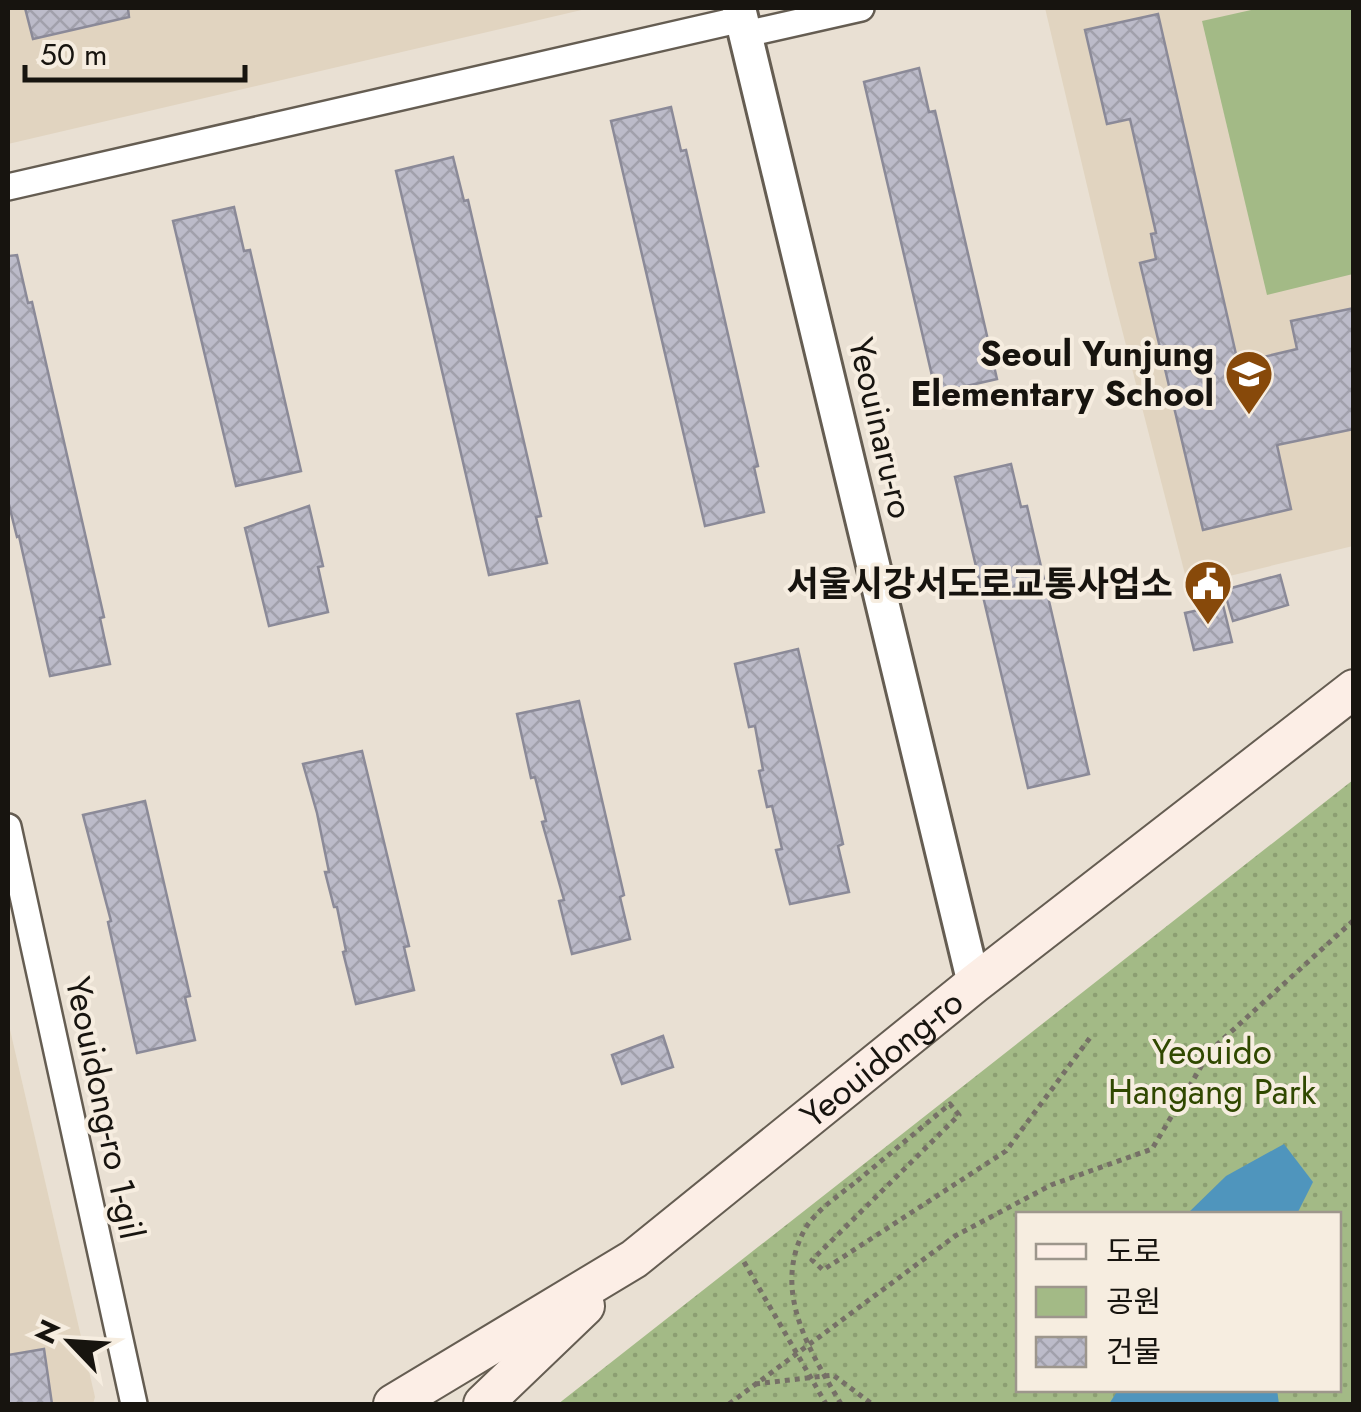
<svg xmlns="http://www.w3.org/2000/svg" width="1361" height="1412" viewBox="0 0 1361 1412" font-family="Jost,'Noto Sans KR',sans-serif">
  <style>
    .built { fill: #e1d4c0 }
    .green { fill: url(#green-dots); fill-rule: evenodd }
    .pitch { fill: #a3ba86 }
    .water { fill: #4f95bd }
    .building { fill: url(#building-cross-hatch); stroke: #8b8a98; stroke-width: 2.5 }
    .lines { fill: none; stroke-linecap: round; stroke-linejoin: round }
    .minor-casing { stroke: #655d52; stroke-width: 30 }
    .tertiary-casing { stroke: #655d52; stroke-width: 38 }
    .secondary-casing { stroke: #655d52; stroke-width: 42 }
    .path { stroke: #767067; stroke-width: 5; stroke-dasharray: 5 5; stroke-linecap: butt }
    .minor { stroke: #fff; stroke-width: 25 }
    .tertiary { stroke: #fff; stroke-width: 32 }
    .secondary { stroke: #fceee6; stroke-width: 38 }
    .path-bridge { stroke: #767067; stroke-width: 5; stroke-dasharray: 5 5; stroke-linecap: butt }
    .labels { text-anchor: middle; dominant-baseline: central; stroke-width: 8; stroke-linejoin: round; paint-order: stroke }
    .poi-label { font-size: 35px; font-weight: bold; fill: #17140f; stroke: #f6ede0; text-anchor: end }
    .street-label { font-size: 35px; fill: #17140f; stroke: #f6ede0 }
    .park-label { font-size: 35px; fill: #304800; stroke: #f6ede0 }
  </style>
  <defs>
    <pattern id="green-dots" width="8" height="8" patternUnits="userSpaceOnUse" patternTransform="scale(2.5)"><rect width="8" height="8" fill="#a3ba86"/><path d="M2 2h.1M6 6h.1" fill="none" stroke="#8c9f72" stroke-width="1.8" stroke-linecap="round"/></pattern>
    <pattern id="building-cross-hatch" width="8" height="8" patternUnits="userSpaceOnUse" patternTransform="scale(2.5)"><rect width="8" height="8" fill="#bcbbc9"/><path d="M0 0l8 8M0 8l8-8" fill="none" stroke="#a1a0ab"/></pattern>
  </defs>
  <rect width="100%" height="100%" fill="#e9e0d3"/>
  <g class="built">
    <path d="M8,8h582l-582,136z"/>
    <path d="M1045,8h308v538l-165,40 -77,-299z"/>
    <path d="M8,1021l87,376 -2,7h-85z"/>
  </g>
  <path class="green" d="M1353,780v624h-795zM1018,1214h320v176h-320z"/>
  <path class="pitch" d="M1260,8h94l-1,266 -86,21 -65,-274z"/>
  <g class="water">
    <path d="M1284,1144l29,38 -16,32h-110l39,-38z"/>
    <path d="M1118,1390h159l2,14h-170z"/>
  </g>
  <g class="building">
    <path d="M25,8h103l1,9 -96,22z"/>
    <path d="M1158,14l80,349 59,-14 -6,-28 63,-13v121l-77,16 14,64 -88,21 -63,-267 16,-4 -5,-25 5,-1 -26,-114 -23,5 -22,-94z"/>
    <path d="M919,68l10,44 6,-1 62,268 -61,14 -72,-311z"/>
    <path d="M671,107l10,44 5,-1 72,316 -4,1 10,45 -59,14 -94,-405z"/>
    <path d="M453,157l11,44 4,-1 73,316 -5,1 11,46 -58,12 -93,-404z"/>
    <path d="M234,207l10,44 6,-1 51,221 -65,15 -63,-265z"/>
    <path d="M17,255l11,48 4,-1 72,315 -4,1 10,46 -60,12 -31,-140 -2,1 -9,-36v-245z"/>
    <path d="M1011,464l10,43 6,-1 62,268 -61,14 -73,-311z"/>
    <path d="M309,506l14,60 -5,1 10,45 -59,14 -24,-98z"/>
    <path d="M1280,575l8,30 -55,16 -9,-31z"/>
    <path d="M1223,605l9,37 -38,8 -9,-37z"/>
    <path d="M798,649l45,195 -5,2 11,46 -59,12 -14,-54 6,-1 -10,-43 -5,1 -8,-36 4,-1 -8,-44 -6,1 -14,-63z"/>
    <path d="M579,701l45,194 -4,2 10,42 -58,15 -13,-53 5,-1 -22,-78 4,-1 -11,-44 -4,1 -14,-64z"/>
    <path d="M362,751l47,195 -5,1 10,43 -58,14 -13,-52 3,-1 -9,-44h-3l-9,-35h4l-12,-59 -14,-49z"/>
    <path d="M145,801l45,195 -5,1 10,43 -58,13 -29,-131 3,-1 -28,-106z"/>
    <path d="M663,1036l10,31 -51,17 -10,-29z"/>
    <path d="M44,1349l8,55h-44v-49z"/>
  </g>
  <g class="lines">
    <g class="minor-casing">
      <g id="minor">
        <path d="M746,34l115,-26"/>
        <path d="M8,187l734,-168"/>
        <path d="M8,827l126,577"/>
      </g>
    </g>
    <g class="tertiary-casing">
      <path id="tertiary" d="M739,8l235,976"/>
    </g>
    <g class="secondary-casing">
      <g id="secondary">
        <path id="s1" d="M393,1404l241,-145 340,-275 380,-295"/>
        <path d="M483,1404l102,-98"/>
      </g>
    </g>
    <g class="path">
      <path d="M857,1181l93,-77 9,11 -147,145 11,10 183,-119 86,-116"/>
      <path d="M755,1384l78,-9 39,29"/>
      <path d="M729,1404l226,-168 96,-51 101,-36 59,-99 143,-130"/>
    </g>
    <use href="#minor" class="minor"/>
    <use href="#tertiary" class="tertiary"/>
    <use href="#secondary" class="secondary"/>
    <g class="path-bridge">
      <path d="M744,1262l82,142"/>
      <path d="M841,1404c-31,-53 -70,-113 -36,-175 12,-20 35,-34 52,-48"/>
    </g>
  </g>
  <defs>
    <g id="school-pin" transform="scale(2.5)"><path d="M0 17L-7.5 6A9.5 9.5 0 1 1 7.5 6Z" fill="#87490a" stroke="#f6ede0"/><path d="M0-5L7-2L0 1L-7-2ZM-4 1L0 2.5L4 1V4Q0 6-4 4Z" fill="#fff"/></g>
    <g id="civic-pin" transform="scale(2.5)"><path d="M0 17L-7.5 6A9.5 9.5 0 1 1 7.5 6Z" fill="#87490a" stroke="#f6ede0"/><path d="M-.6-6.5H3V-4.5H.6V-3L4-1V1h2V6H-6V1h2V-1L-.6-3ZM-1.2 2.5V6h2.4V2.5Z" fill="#fff"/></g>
  </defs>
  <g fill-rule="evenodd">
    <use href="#school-pin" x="1249" y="374"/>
    <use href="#civic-pin" x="1208" y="584"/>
  </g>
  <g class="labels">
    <g class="poi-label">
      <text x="1214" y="354">Seoul Yunjung<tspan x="1214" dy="40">Elementary School</tspan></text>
      <text x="1173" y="584">서울시강서도로교통사업소</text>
    </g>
    <g class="street-label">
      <text transform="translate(881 428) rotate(77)">Yeouinaru-ro</text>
      <text stroke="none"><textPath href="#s1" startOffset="600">Yeouidong-ro</textPath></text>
      <text transform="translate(105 1108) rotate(78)">Yeouidong-ro 1-gil</text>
    </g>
    <g class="park-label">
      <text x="1212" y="1052">Yeouido<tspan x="1212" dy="40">Hangang Park</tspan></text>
    </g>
  </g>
  <rect width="1361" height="1412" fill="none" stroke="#17140f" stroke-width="20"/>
  <rect x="1016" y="1212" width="325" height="180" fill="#f6ede0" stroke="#9d968c" stroke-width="2.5"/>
  <rect x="1036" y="1244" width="50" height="15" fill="#fceee6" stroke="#9d968c" stroke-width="2.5"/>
  <text x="1106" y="1262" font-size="30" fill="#17140f">도로</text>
  <rect x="1036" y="1287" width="50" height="30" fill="#a3ba86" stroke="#9d968c" stroke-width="2.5"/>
  <text x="1106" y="1312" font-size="30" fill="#17140f">공원</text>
  <rect x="1036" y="1337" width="50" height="30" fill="url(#building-cross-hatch)" stroke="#9d968c" stroke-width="2.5"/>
  <text x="1106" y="1362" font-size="30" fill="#17140f">건물</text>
  <g transform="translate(70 1342) rotate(295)" stroke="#f6ede0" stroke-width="8" paint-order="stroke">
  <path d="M0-8L18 38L0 25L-18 38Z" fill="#17140f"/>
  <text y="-15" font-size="28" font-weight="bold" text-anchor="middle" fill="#17140f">N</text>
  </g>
  <path d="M25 65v15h220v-15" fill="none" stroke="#17140f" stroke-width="5"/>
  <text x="40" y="65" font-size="30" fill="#17140f" stroke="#f6ede0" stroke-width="8" paint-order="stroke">50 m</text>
</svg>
